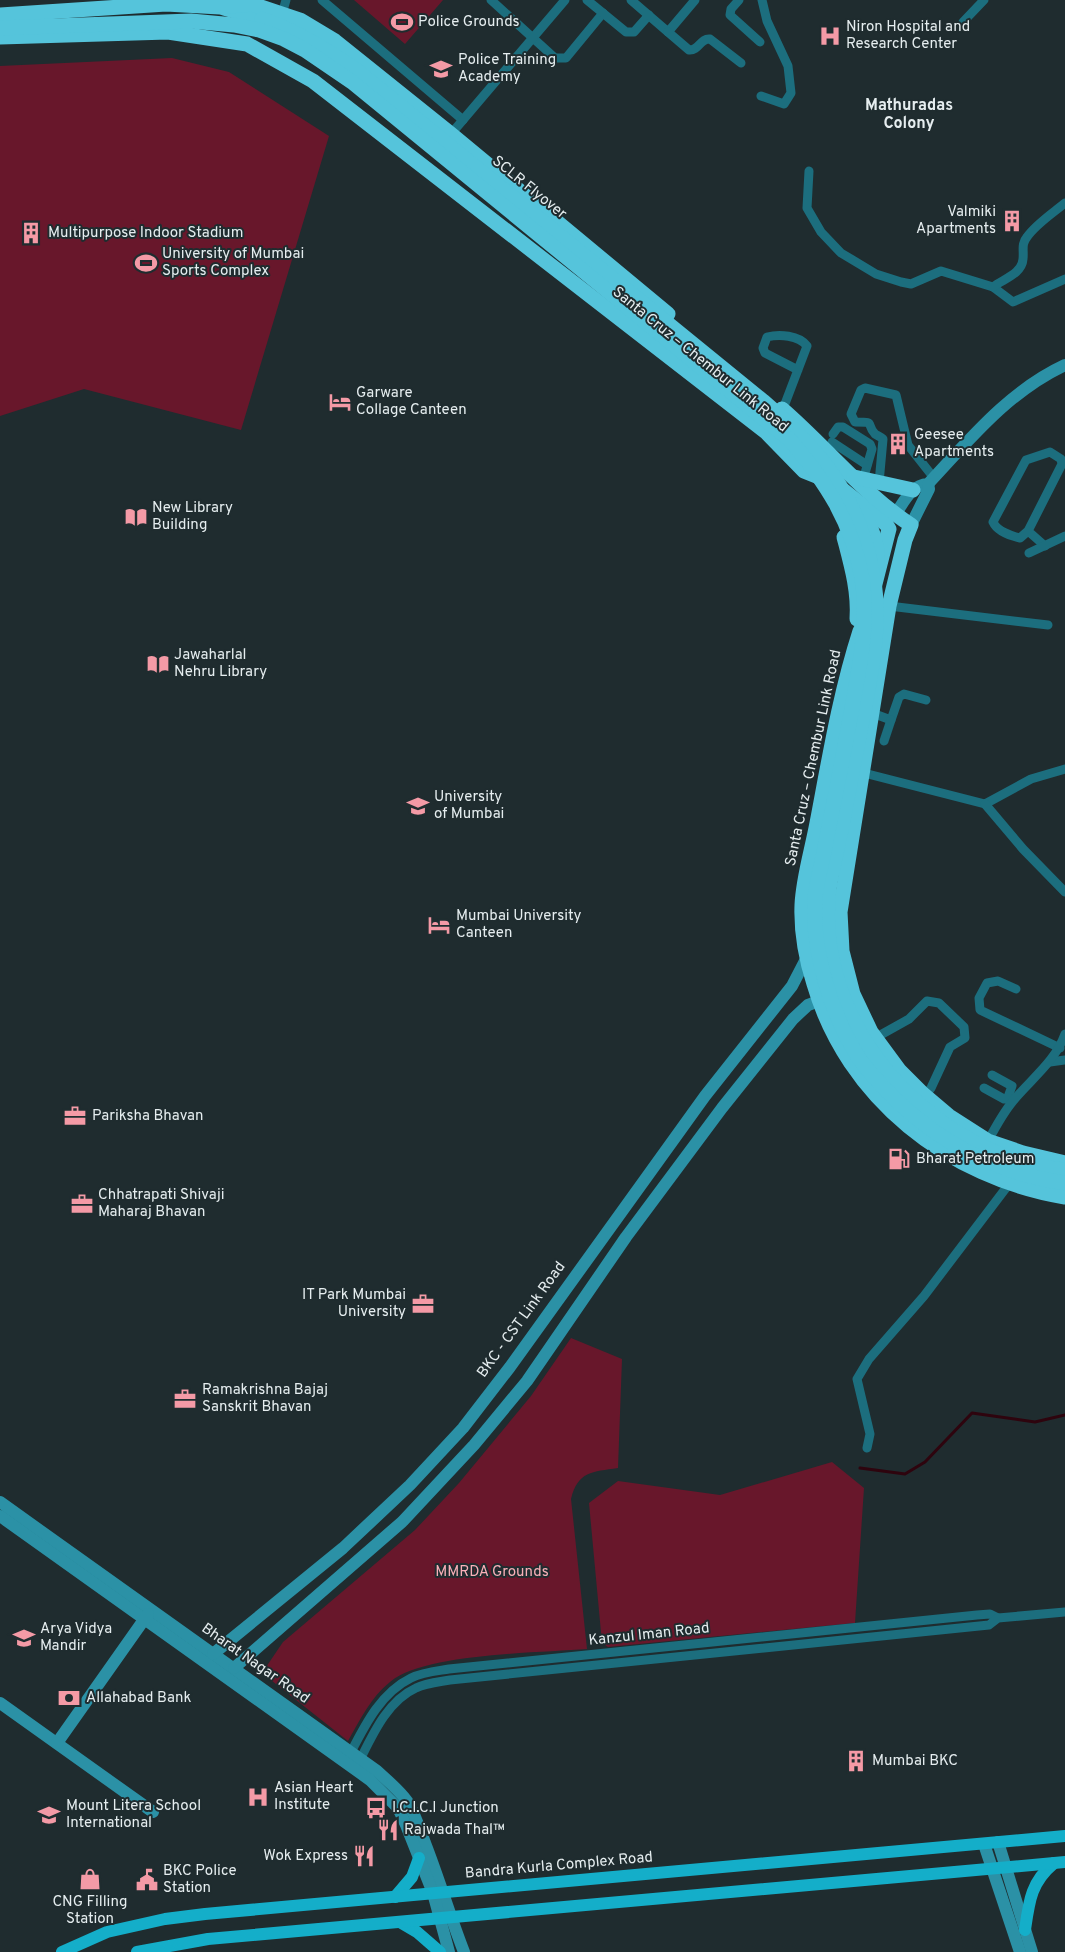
<svg xmlns="http://www.w3.org/2000/svg" width="1065" height="1952" viewBox="0 0 1065 1952" font-family="Overpass,sans-serif">
  <style>
    .green { fill: #68172b }
    .lines { fill: none; stroke-linecap: round; stroke-linejoin: round }
    .stream { stroke: #2e040e; stroke-width: 3 }
    .street { stroke: #1c6e7e; stroke-width: 9 }
    .secondary { stroke: #2b91a6; stroke-width: 12 }
    .primary { stroke: #14aec9; stroke-width: 12 }
    .highway { stroke: #55c4db; stroke-width: 15 }
    .highway-bridge { stroke: #55c4db; stroke-width: 15 }
    .labels { text-anchor: middle; dominant-baseline: central; stroke-width: 4; stroke-linejoin: round; paint-order: stroke }
    .poi-label { font-size: 15px; fill: #e5edef; stroke: #1f2c2f; text-anchor: start }
    .street-label { font-size: 15px; fill: #e5edef; stroke: #1f2c2f }
    .park-label { font-size: 15px; fill: #f9afb8; stroke: #1f2c2f }
    .neighbourhood-label { font-size: 16px; font-weight: bold; fill: #e5edef; stroke: #1f2c2f }
  </style>
  <rect width="100%" height="100%" fill="#1f2c2f"/>
  <g class="green">
    <path d="M354,0h89l-38,44z"/>
    <path d="M172,58l57,14 100,64 -88,294 -157,-41 -84,27v-350z"/>
    <path d="M571,1338l51,21 -4,109c-26,4 -40,3 -47,31l16,150c-48,4 -163,4 -197,33 -19,15 -30,38 -42,59l-86,-68 21,-31 132,-112 44,-47 72,-87z"/>
    <path d="M832,1462l32,26 -9,135 -247,24 -6,-4 -13,-140 29,-22 102,14z"/>
  </g>
  <g class="lines">
    <path class="stream" d="M860,1468l45,6 20,-12 47,-49 63,9 30,-7"/>
    <g class="street">
      <path d="M322,0l141,120"/>
      <path d="M491,0l64,58h11l37,-45"/>
      <path d="M587,0l39,32h8l15,-17"/>
      <path d="M631,0l37,32 27,-32"/>
      <path d="M739,0l-8,9 -1,6 30,27"/>
      <path d="M282,14l4,-14"/>
      <path d="M963,22l21,-22"/>
      <path d="M668,32l21,18c10,1 11,-12 21,-11l31,24"/>
      <path d="M761,96l23,8 7,-11 -3,-27 -21,-45 -5,-21"/>
      <path d="M451,134l114,-134"/>
      <path d="M809,171l-2,37 14,24 20,21 35,21 25,8 10,2 30,-13 52,16 20,15 52,-23"/>
      <path d="M993,287c10,-8 29,-13 30,-28 1,-9 -2,-15 4,-22 9,-13 26,-24 38,-34"/>
      <path d="M783,409c8,-21 16,-42 24,-63 -8,-11 -28,-12 -40,-9l-4,11 2,5 33,17"/>
      <path d="M833,434l5,-7h5l27,17 2,5 -9,31"/>
      <path d="M832,442l35,23"/>
      <path d="M879,483l4,-44c-2,-2 -5,-3 -8,-5 -10,-11 2,-12 -20,-12l-4,-8 10,-24 4,-2 31,7 12,50 26,33"/>
      <path d="M1028,531l34,-67 -1,-5 -11,-7 -24,8 -33,62c4,9 18,14 27,16l8,-7 17,15"/>
      <path d="M1029,553l36,-17"/>
      <path d="M889,606l159,19"/>
      <path d="M872,713l19,7 8,-23 5,-3 22,6"/>
      <path d="M884,741l7,-21"/>
      <path d="M860,772l125,32 46,-25 34,-10"/>
      <path d="M985,804l38,45 42,43"/>
      <path d="M1016,989l-18,-8 -11,2 -8,15 1,12 80,38"/>
      <path d="M875,1038l34,-19 18,-18 12,2 25,24 1,11 -15,9 -19,41 -6,8"/>
      <path d="M1050,1062l15,-2"/>
      <path d="M992,1075l20,11 -4,11"/>
      <path d="M984,1088l20,11h7"/>
      <path d="M988,1141c8,-15 15,-28 25,-40 18,-22 42,-39 52,-67"/>
      <path d="M867,1448l3,-14 -13,-55 12,-20 55,-63 85,-112"/>
      <path d="M349,1756c15,-29 31,-63 62,-78 12,-6 26,-7 38,-9l528,-54 13,-1 8,4"/>
      <path d="M359,1762c13,-26 28,-61 57,-74 10,-5 23,-6 34,-8l539,-55 9,-7 67,-6"/>
    </g>
    <g class="secondary">
      <path d="M895,515c9,-13 16,-30 33,-31 42,-45 81,-93 137,-119"/>
      <path d="M911,525l18,-36 -1,-5"/>
      <path d="M0,1502l377,269c11,10 22,19 30,30 8,13 13,28 18,42 14,36 25,73 39,109"/>
      <path d="M0,1516l370,264 28,28 8,17 27,68 16,59"/>
      <path d="M213,1654l130,-106 67,-63 53,-57 47,-61 195,-271 87,-110 14,-27"/>
      <path d="M234,1668l168,-146 72,-77 53,-64 99,-144 96,-129 71,-89 15,-14 11,-4"/>
      <path d="M0,1703l153,109"/>
      <path d="M57,1743l91,-129"/>
      <path d="M998,1842l34,110"/>
      <path d="M984,1844l36,108"/>
    </g>
    <g class="primary">
      <path d="M395,1897l17,-20 7,-19"/>
      <path d="M400,1922l17,10 23,20"/>
      <path d="M1025,1930c4,-29 6,-48 29,-67"/>
      <path d="M62,1952l45,-20 58,-13 40,-5 860,-78"/>
      <path d="M137,1952l71,-13 857,-77"/>
    </g>
    <g class="highway">
      <path d="M224,8l38,11"/>
      <path d="M0,15l166,-11 54,3 32,-3 48,16 35,21 116,93 217,180"/>
      <path d="M0,37l168,-5 79,12 66,37 453,351 38,39 30,12 52,41 3,5 -15,59"/>
      <path d="M782,409c44,38 80,84 129,116l-6,15 -16,66 -49,306 2,39 11,43 18,38 28,38 24,24 26,22 39,25 35,12 42,10"/>
      <path d="M854,477l59,13"/>
      <path d="M856,505c13,13 23,39 21,57"/>
      <path d="M844,537c7,27 15,54 13,82"/>
      <path d="M860,631c-20,62 -31,129 -43,192 -5,27 -14,56 -15,82 -1,26 4,54 12,79 33,114 135,194 251,213"/>
    </g>
    <g class="highway-bridge">
      <path d="M262,19c37,13 66,32 98,54l403,328c58,50 97,97 110,175 8,43 0,88 -8,130 -9,45 -17,90 -26,134 -4,20 -10,40 -11,60 -5,69 26,139 73,187 45,46 100,76 164,83"/>
      <path d="M0,28l191,-7 43,4 25,5 25,9 21,11 47,32 438,358c36,42 62,82 72,138 7,43 -2,87 -10,130 -8,43 -16,85 -25,128 -3,21 -10,42 -12,62 -4,52 17,120 46,163 9,12 20,24 30,34 49,49 106,78 174,88"/>
    </g>
  </g>
  <defs>
    <g id="stadium-bare" transform="scale(1.725)"><path d="M0-5a6.5 5 0 1 0 0 10a6.5 5 0 1 0 0-10ZM-3.5-1.8h7v3.6h-7Z" fill="#f49aa6" stroke="#1f2c2f" stroke-width="2.5" paint-order="stroke"/></g>
    <g id="hospital-bare" transform="scale(1.725)"><path d="M-5-5h3v3.5h4V-5h3V5h-3V1.5h-4V5h-3Z" fill="#f49aa6" stroke="#1f2c2f" stroke-width="2.5" paint-order="stroke"/></g>
    <g id="university-bare" transform="scale(1.725)"><path d="M0-5L7-2L0 1L-7-2ZM-4 1L0 2.5L4 1V4Q0 6-4 4Z" fill="#f49aa6" stroke="#1f2c2f" stroke-width="2.5" paint-order="stroke"/></g>
    <g id="building-bare" transform="scale(1.725)"><path d="M-4-6H4V6H1V3H-1V6H-4ZM-2.5-4.3h1.7v1.8h-1.7ZM.8-4.3h1.7v1.8H.8ZM-2.5-1h1.7V.8h-1.7ZM.8-1h1.7V.8H.8Z" fill="#f49aa6" stroke="#1f2c2f" stroke-width="2.5" paint-order="stroke"/></g>
    <g id="hotel-bare" transform="scale(1.725)"><path d="M-6-4.5h1.5V1H6V5H4.5V3h-9V5H-6ZM-4 0a1.8 1.8 0 1 1 3.6 0ZM.5 0V-2.5h3Q6-2.5 6 0Z" fill="#f49aa6" stroke="#1f2c2f" stroke-width="2.5" paint-order="stroke"/></g>
    <g id="library-bare" transform="scale(1.725)"><path d="M-6-4Q-3-5.5-.7-3.5V5Q-3 3-6 4ZM6-4Q3-5.5 .7-3.5V5Q3 3 6 4Z" fill="#f49aa6" stroke="#1f2c2f" stroke-width="2.5" paint-order="stroke"/></g>
    <g id="office-bare" transform="scale(1.725)"><path d="M-6-3h4V-5.5h4V-3h4V5H-6ZM-1-4.5V-3h2v-1.5ZM-6 0V1H6V0Z" fill="#f49aa6" stroke="#1f2c2f" stroke-width="2.5" paint-order="stroke"/></g>
    <g id="fuel-bare" transform="scale(1.725)"><path d="M-5.5-6h7V0h2V4h1.3V-2.5L3-4.5l.8-.8L6-3V5H2.5V1h-1V6h-7ZM-4.2-4.7v3.2H.2V-4.7Z" fill="#f49aa6" stroke="#1f2c2f" stroke-width="2.5" paint-order="stroke"/></g>
    <g id="school-bare" transform="scale(1.725)"><path d="M0-5L7-2L0 1L-7-2ZM-4 1L0 2.5L4 1V4Q0 6-4 4Z" fill="#f49aa6" stroke="#1f2c2f" stroke-width="2.5" paint-order="stroke"/></g>
    <g id="bank-bare" transform="scale(1.725)"><path d="M-6-4H6V4H-6ZM0-2.3a2.3 2.3 0 1 0 0 4.6a2.3 2.3 0 1 0 0-4.6Z" fill="#f49aa6" stroke="#1f2c2f" stroke-width="2.5" paint-order="stroke"/></g>
    <g id="bus-bare" transform="scale(1.725)"><path d="M-5-6H5V4H4V6H2V4H-2V6H-4V4H-5ZM-3.5-4V0h7V-4ZM-3.5 1.2v1.5H-2V1.2ZM2 1.2v1.5H3.5V1.2Z" fill="#f49aa6" stroke="#1f2c2f" stroke-width="2.5" paint-order="stroke"/></g>
    <g id="restaurant-bare" transform="scale(1.725)"><path d="M-5-6h1v4h1v-4h1v4h1v-4h1v5L-1.5 .5V6h-2V.5L-5-1ZM5-6V6H3V1.5H1.5Q1.5-4 5-6Z" fill="#f49aa6" stroke="#1f2c2f" stroke-width="2.5" paint-order="stroke"/></g>
    <g id="shop-bare" transform="scale(1.725)"><path d="M-5-2.5h2.3a2.7 3.5 0 0 1 5.4 0H5L5.5 6h-11ZM-1.5-2.5h3a1.5 2.3 0 0 0-3 0Z" fill="#f49aa6" stroke="#1f2c2f" stroke-width="2.5" paint-order="stroke"/></g>
    <g id="civic-bare" transform="scale(1.725)"><path d="M-.6-6.5H3V-4.5H.6V-3L4-1V1h2V6H-6V1h2V-1L-.6-3ZM-1.2 2.5V6h2.4V2.5Z" fill="#f49aa6" stroke="#1f2c2f" stroke-width="2.5" paint-order="stroke"/></g>
  </defs>
  <g fill-rule="evenodd">
    <use href="#stadium-bare" x="402" y="22"/>
    <use href="#hospital-bare" x="830" y="36"/>
    <use href="#university-bare" x="441" y="69"/>
    <use href="#building-bare" x="1012" y="221"/>
    <use href="#building-bare" x="31" y="233"/>
    <use href="#stadium-bare" x="146" y="263"/>
    <use href="#hotel-bare" x="340" y="402"/>
    <use href="#building-bare" x="898" y="444"/>
    <use href="#library-bare" x="136" y="517"/>
    <use href="#library-bare" x="158" y="664"/>
    <use href="#university-bare" x="418" y="806"/>
    <use href="#hotel-bare" x="439" y="925"/>
    <use href="#office-bare" x="75" y="1116"/>
    <use href="#fuel-bare" x="899" y="1159"/>
    <use href="#office-bare" x="82" y="1204"/>
    <use href="#office-bare" x="423" y="1304"/>
    <use href="#office-bare" x="185" y="1399"/>
    <use href="#school-bare" x="24" y="1638"/>
    <use href="#bank-bare" x="69" y="1698"/>
    <use href="#building-bare" x="856" y="1761"/>
    <use href="#hospital-bare" x="258" y="1797"/>
    <use href="#bus-bare" x="376" y="1808"/>
    <use href="#school-bare" x="49" y="1815"/>
    <use href="#restaurant-bare" x="388" y="1830"/>
    <use href="#restaurant-bare" x="364" y="1856"/>
    <use href="#shop-bare" x="90" y="1879"/>
    <use href="#civic-bare" x="147" y="1880"/>
  </g>
  <g class="labels">
    <g class="poi-label">
      <text x="418" y="22">Police Grounds</text>
      <text x="846" y="27">Niron Hospital and<tspan x="846" dy="17">Research Center</tspan></text>
      <text x="458" y="60">Police Training<tspan x="458" dy="17">Academy</tspan></text>
      <text x="996" y="212" text-anchor="end">Valmiki<tspan x="996" dy="17">Apartments</tspan></text>
      <text x="48" y="233">Multipurpose Indoor Stadium</text>
      <text x="162" y="254">University of Mumbai<tspan x="162" dy="17">Sports Complex</tspan></text>
      <text x="356" y="393">Garware<tspan x="356" dy="17">Collage Canteen</tspan></text>
      <text x="914" y="435">Geesee<tspan x="914" dy="17">Apartments</tspan></text>
      <text x="152" y="508">New Library<tspan x="152" dy="17">Building</tspan></text>
      <text x="174" y="655">Jawaharlal<tspan x="174" dy="17">Nehru Library</tspan></text>
      <text x="434" y="797">University<tspan x="434" dy="17">of Mumbai</tspan></text>
      <text x="456" y="916">Mumbai University<tspan x="456" dy="17">Canteen</tspan></text>
      <text x="92" y="1116">Pariksha Bhavan</text>
      <text x="916" y="1159">Bharat Petroleum</text>
      <text x="98" y="1195">Chhatrapati Shivaji<tspan x="98" dy="17">Maharaj Bhavan</tspan></text>
      <text x="406" y="1295" text-anchor="end">IT Park Mumbai<tspan x="406" dy="17">University</tspan></text>
      <text x="202" y="1390">Ramakrishna Bajaj<tspan x="202" dy="17">Sanskrit Bhavan</tspan></text>
      <text x="40" y="1629">Arya Vidya<tspan x="40" dy="17">Mandir</tspan></text>
      <text x="86" y="1698">Allahabad Bank</text>
      <text x="872" y="1761">Mumbai BKC</text>
      <text x="274" y="1788">Asian Heart<tspan x="274" dy="17">Institute</tspan></text>
      <text x="66" y="1806">Mount Litera School<tspan x="66" dy="17">International</tspan></text>
      <text x="392" y="1808">I.C.I.C.I Junction</text>
      <text x="404" y="1830">Rajwada Thal™</text>
      <text x="348" y="1856" text-anchor="end">Wok Express</text>
      <text x="163" y="1871">BKC Police<tspan x="163" dy="17">Station</tspan></text>
      <text x="90" y="1902" text-anchor="middle">CNG Filling<tspan x="90" dy="17">Station</tspan></text>
    </g>
    <g class="street-label">
      <text transform="translate(529 188) rotate(39)">SCLR Flyover</text>
      <text transform="translate(700 360) rotate(39)">Santa Cruz – Chembur Link Road</text>
      <text transform="translate(814 758) rotate(-78)">Santa Cruz – Chembur Link Road</text>
      <text transform="translate(522 1320) rotate(-54)">BKC - CST Link Road</text>
      <text transform="translate(649 1635) rotate(-6)">Kanzul Iman Road</text>
      <text transform="translate(255 1664) rotate(35)">Bharat Nagar Road</text>
      <text transform="translate(559 1866) rotate(-5)">Bandra Kurla Complex Road</text>
    </g>
    <g class="park-label">
      <text x="492" y="1572">MMRDA Grounds</text>
    </g>
    <g class="neighbourhood-label">
      <text x="909" y="106">Mathuradas<tspan x="909" dy="18">Colony</tspan></text>
    </g>
  </g>
</svg>
